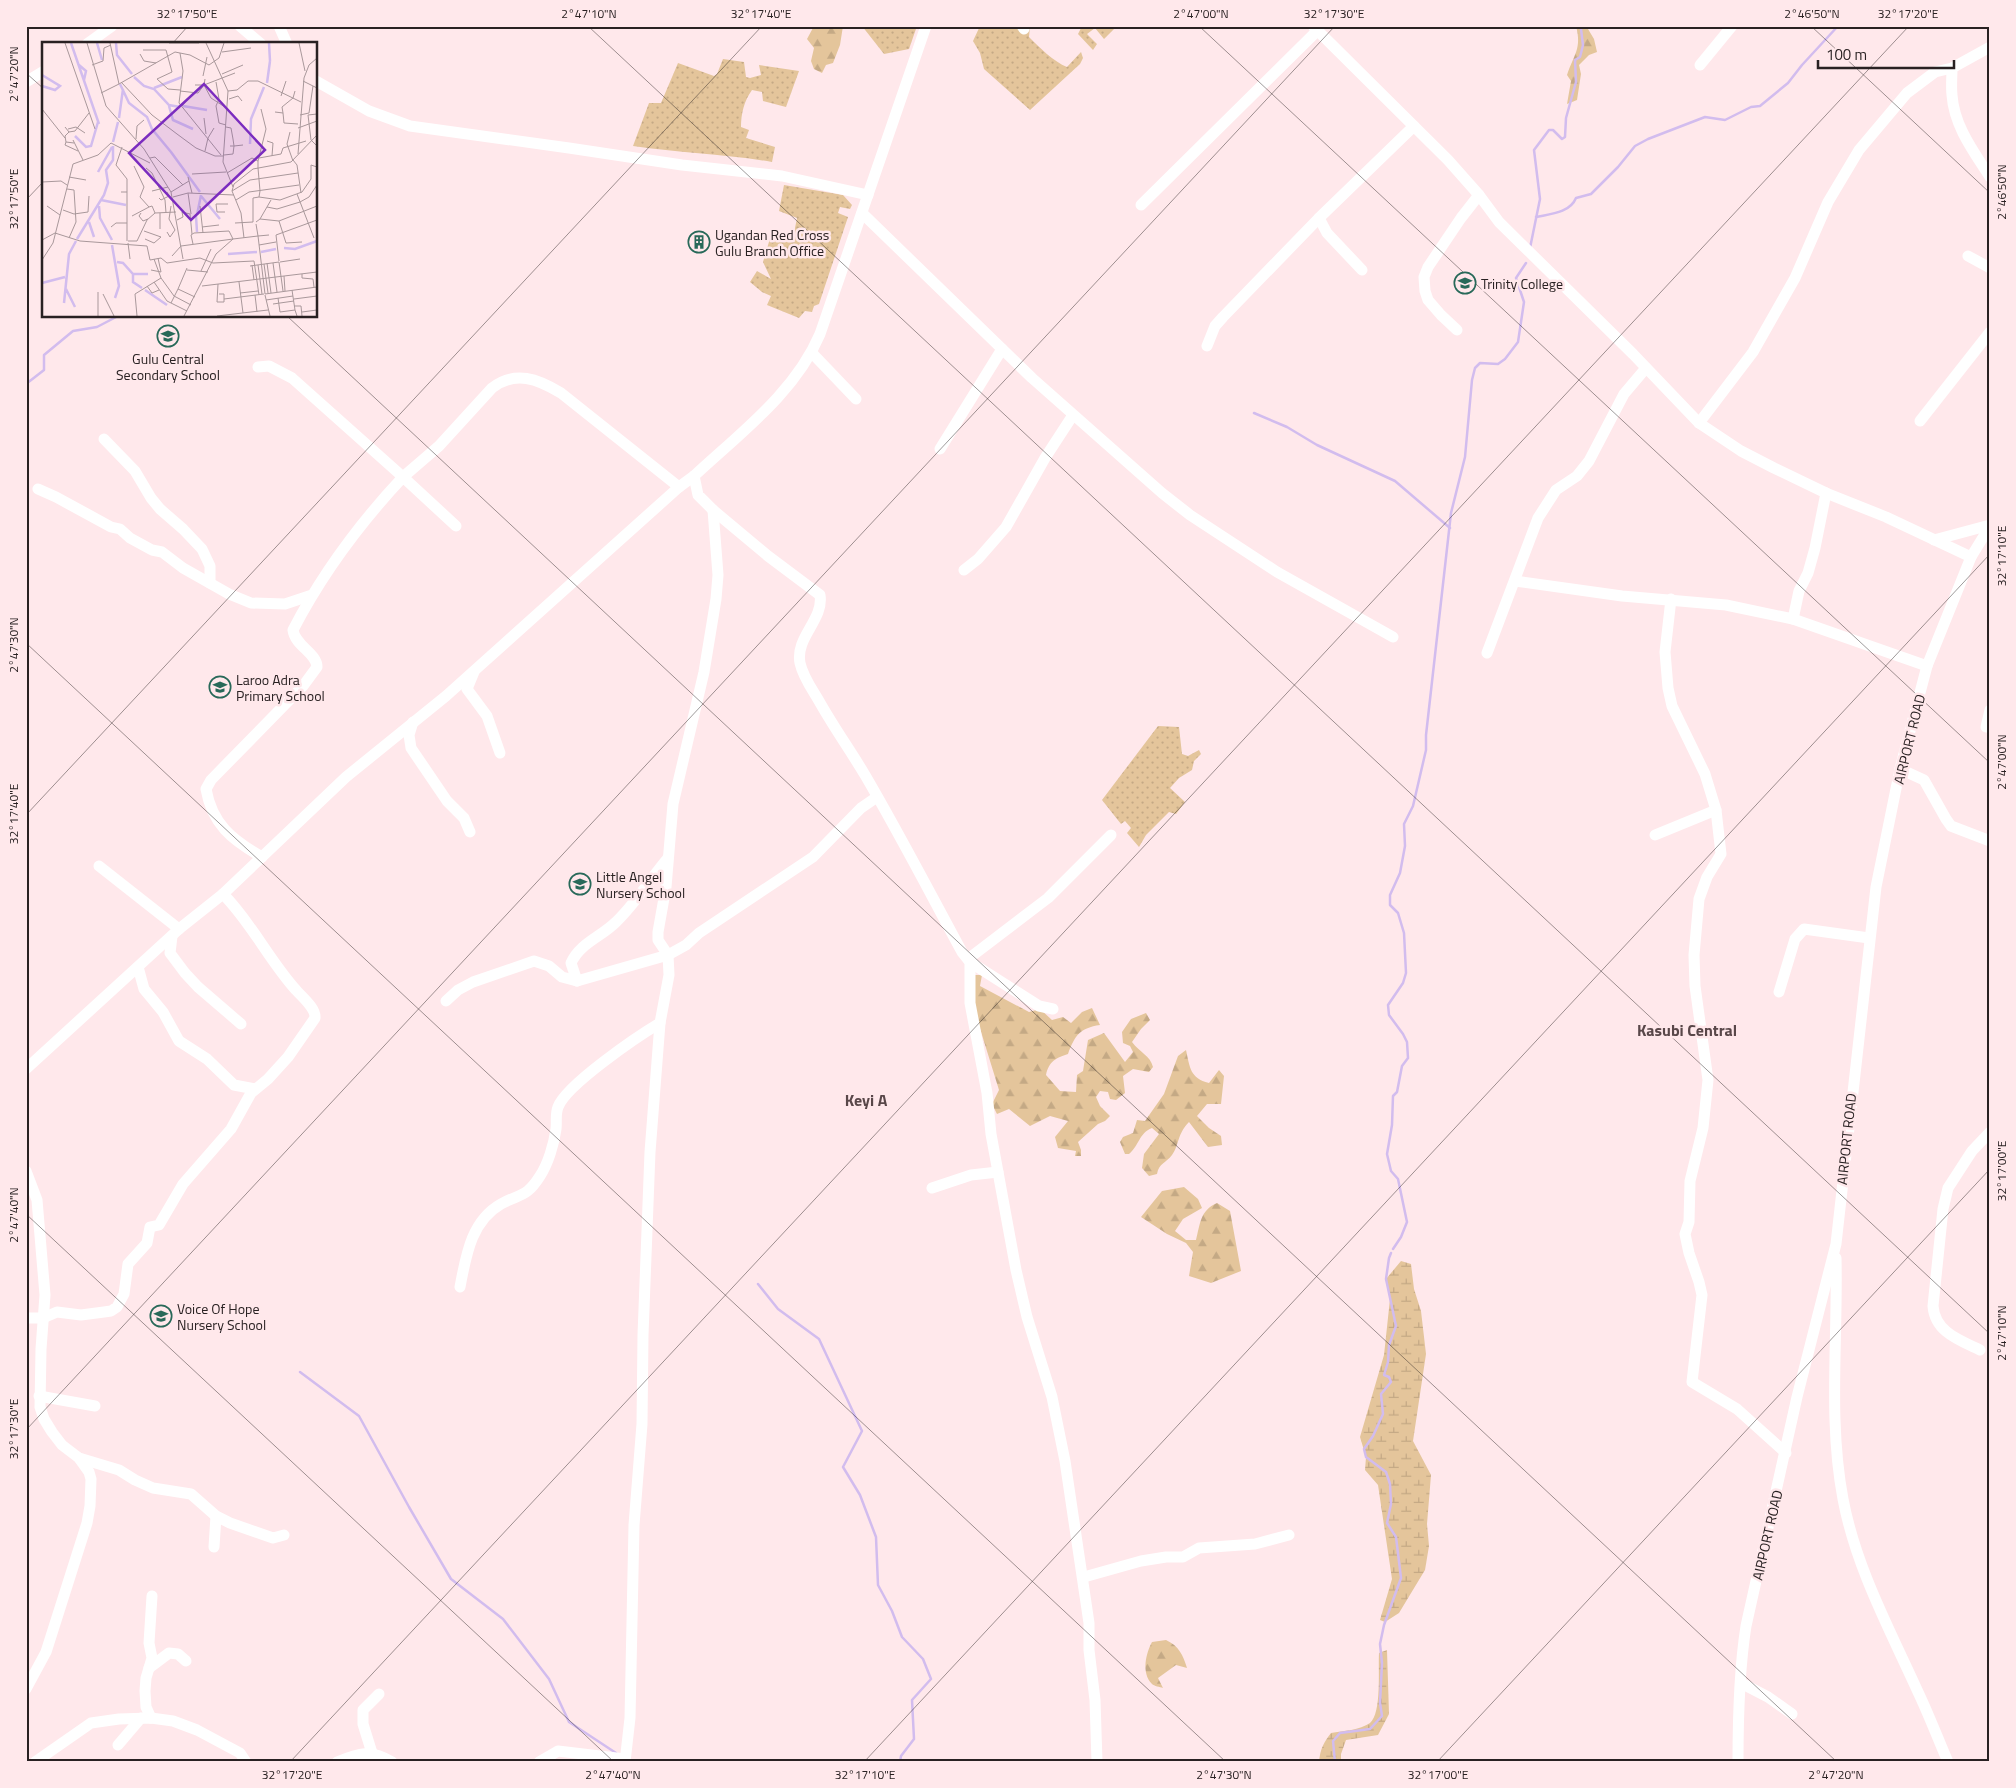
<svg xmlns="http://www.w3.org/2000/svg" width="2016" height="1788" viewBox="0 0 2016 1788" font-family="'Titillium Web',sans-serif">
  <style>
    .grass { fill: url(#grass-dots) }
    .forest { fill: url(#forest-firs) }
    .wetland { fill: url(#wetland-marsh) }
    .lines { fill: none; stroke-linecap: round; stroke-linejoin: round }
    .stream { stroke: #d2bcee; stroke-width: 2.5 }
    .minor { stroke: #fff; stroke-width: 11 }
    .ticks { fill: none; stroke: #292122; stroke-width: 1; stroke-opacity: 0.45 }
    .labels { text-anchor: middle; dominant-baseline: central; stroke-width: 5; stroke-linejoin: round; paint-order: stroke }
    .poi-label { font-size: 14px; fill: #292122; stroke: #ffe8eb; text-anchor: start }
    .street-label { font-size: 14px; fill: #292122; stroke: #ffe8eb }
    .quarter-label { font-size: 16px; font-weight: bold; fill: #594749; stroke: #ffe8eb }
    .inset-river { fill: none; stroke: #d2bcee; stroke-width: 2.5 }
    .inset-road { fill: none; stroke: #a9989b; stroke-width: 1 }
    .view { fill: #7b2cbf; fill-opacity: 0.15; stroke: #7b2cbf; stroke-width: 2.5 }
    .inset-edge { fill: none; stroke: #292122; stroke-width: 2.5 }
    .neatline { fill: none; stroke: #292122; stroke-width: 2 }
    .ticks-label { font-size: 12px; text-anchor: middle; fill: #292122 }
  </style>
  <defs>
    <pattern id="grass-dots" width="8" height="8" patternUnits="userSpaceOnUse" patternTransform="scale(1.25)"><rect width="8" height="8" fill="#e4c59b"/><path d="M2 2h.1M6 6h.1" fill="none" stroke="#c4a985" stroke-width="1.8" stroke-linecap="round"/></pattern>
    <pattern id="forest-firs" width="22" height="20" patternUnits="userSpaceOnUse" patternTransform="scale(1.25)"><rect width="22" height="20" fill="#e4c59b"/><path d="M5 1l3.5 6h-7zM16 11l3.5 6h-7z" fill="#c4a985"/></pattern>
    <pattern id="wetland-marsh" width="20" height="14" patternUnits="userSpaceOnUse" patternTransform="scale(1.25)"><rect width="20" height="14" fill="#e4c59b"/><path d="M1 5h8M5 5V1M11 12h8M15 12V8" fill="none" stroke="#c4a985"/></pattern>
  </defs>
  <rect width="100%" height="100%" fill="#ffe8eb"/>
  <g class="grass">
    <path d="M862,26h55l-8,23 -25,5z"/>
    <path d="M980,26h50l-1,11c10,10 25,25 38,30l14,-15 2,6 -3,6 -50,46 -46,-41 -4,-16 -7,-12z"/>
    <path d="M1079,26h38l-13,13 -9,-11 -8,6 10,10 -4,6 -15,-16 3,-6z"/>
    <path d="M723,59l21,3 2,15 4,1 11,-3 -2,-10 40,6 -13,36 -23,-6 -1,-9 -10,-2c-8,11 -11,24 -11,37l8,3 -3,8 29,9 -3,15c-46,-8 -93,-9 -139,-16l16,-43h12l17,-40 36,13 3,-2z"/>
    <path d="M784,185l59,10 9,10 -2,4 -10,-2 -2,6 10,4 -29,87 -5,2 -2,6 -7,-1 -6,7 -32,-13 4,-9 -9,-4 -12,-10 7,-11 14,8 -8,-17 8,-27 6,-2 9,5h7l4,-20 -18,-7z"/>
    <path d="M1158,726l21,1 3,27 6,2 11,-6 2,4 -7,7 -2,9 -13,8 -9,10 15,14 -9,12 -7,-2 -23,23 -7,12 -12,-14 4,-5 -6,-7 -4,3 -19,-24z"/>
  </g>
  <g class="forest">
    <path d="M814,26h29l-3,19 -7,18 -7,2 -4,8 -8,-4 -3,-8 3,-13 -7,-9z"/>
    <path d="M1576,26h13l-1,3 6,10 3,13 -8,3 -10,10 2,9 -4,26 -10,4 4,-23 -4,-6c7,-21 15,-26 9,-49z"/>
    <path d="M973,975h9l-2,11 49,26 11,-3 12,11 11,-3 8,6 11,-11 10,-4 8,17c-20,3 -25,10 -32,29 -12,4 -19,7 -22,21l14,16 16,1 1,-17 6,-4 5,-31 16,-7 21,29 8,-10 -3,-6 -7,-3 -1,-11 9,-13 15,-6 4,7 -9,9 -9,13c8,11 18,13 21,25l-4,5 -16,-3 -10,7 2,17 -9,7 -6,-1 -2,-7 -8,-1 -4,6 4,9 10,10 -5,5 -7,3 -20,18 3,8v6h-6l1,-5 -18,-3 -3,-11 13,-16 -18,-5 -20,10 -21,-17 -12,5 -5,-10 7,-14 -25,-81z"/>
    <path d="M1186,1050c4,18 4,28 23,33l10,-13 5,6 -3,28h-14l-10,12 12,12 12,8 1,9 -14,2 -19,-25c-12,12 -10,24 -17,33 -6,8 -13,8 -15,19l-8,2 -7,-8 2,-14 15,-20 -7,-6c-13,5 -13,18 -23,26h-4l-5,-12 3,-5 10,-4 4,-13 8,1 19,-27 14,-38z"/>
    <path d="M1184,1187l14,12 4,9 -19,11 -8,12 11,9h10c4,-15 4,-30 21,-37l13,8 11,60 -30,12 -22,-7 4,-24 -7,-9 -19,-9 -26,-17 21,-26z"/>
    <path d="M1166,1640c13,6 17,15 21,28l-11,-3 -18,13 5,10c-3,-1 -9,-2 -11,-4 -11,-11 -6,-31 0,-42z"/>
  </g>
  <g class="wetland">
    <path d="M1401,1261l10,3 3,25 7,22 5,43 -13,87 18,34 -4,49 2,22 -4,24 -26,43 -14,9 -5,-2 12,-41 -14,-94 -13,-15 1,-13 -6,-20 24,-82 6,-56 -4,-20z"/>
    <path d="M1387,1650l2,64 -11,21 -32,5 -5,14v8h-22c1,-13 5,-20 12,-29 12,-2 29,-3 39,-10 12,-10 8,-54 9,-70z"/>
  </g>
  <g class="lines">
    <g class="stream">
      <path d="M1536,217c14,-3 34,-4 40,-19l15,-4 27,-27 17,-21 13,-7 57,-22 20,3 26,-13 9,-1 28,-23 14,-18 36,-39"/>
      <path d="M1530,248l10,-49 -6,-49 15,-20h4l9,9 3,-2 1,-19 10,-36 -1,-22 5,-3 3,-12 -2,-16 1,-3"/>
      <path d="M26,384l18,-14v-15l29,-24 24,-4 21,-11"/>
      <path d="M1254,413l33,14 30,18 78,36 55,47"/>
      <path d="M1393,1249l8,-12 6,-15 -9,-43 -7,-8 -4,-17 5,-29 1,-29 4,-4 5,-26 6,-8 -1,-16 -4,-8 -14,-19 -1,-10 15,-22 3,-10 -2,-40 -6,-20 -8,-8v-10l10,-22 5,-27 -1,-22 9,-18 13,-56v-15l25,-222 14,-56 7,-77 3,-12 5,-5 18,1 7,-5 13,-17 6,-40 -8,-24 10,-15"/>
      <path d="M758,1284l20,25 41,30 43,92 -19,36 17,28 16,42 2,48 14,26 10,26 21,22 8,20 -19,21 2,39 -13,17 -1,6"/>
      <path d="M300,1372l59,44 50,91 42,72 52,40 46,60 20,43 47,31"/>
      <path d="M1335,1762l-2,-21 7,-8 30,-4 12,-13 -2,-13 2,-40 -2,-19 4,-19 17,-47 -5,-41 -9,-14 4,-19 -1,-20 -4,-12 -20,-15 -2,-8 9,-13 10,-22 -2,-20 10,-12 -2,-5 -5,-2 4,-13 1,-17 7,-19 -10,-47 3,-21 2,-5"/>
    </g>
    <g class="minor">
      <path d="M240,26l21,18"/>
      <path d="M279,26l8,18"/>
      <path d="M1022,26l2,3"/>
      <path d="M1313,26l135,134 31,35 20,27 134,132 66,69 42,28 33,17 52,25 60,24 85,40"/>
      <path d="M87,44l25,-18"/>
      <path d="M1990,47l-38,21c0,9 -1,18 0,27 2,31 22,57 38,82"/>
      <path d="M1700,65l32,-39"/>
      <path d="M316,81l53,30 41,15 159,22 113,17 100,11 86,19"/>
      <path d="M26,82l18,-11"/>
      <path d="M1141,205l176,-174"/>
      <path d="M862,213l170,165 130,115 28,22 87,57 116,65"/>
      <path d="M1319,218l8,15 35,37"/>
      <path d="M1968,256l22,12"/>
      <path d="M1457,330l-16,-15 -13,-15 -3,-9 -1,-14 4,-10 33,-49 18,-23"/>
      <path d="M1207,346l8,-20 8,-9 96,-99 95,-92"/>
      <path d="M812,353l44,46"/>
      <path d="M258,367l11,-1 23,12 111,99 36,-31 53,-58c23,-18 46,-9 69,5l118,94"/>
      <path d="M1920,421l70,-89"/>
      <path d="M1699,423l54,-71 42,-74 33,-76 31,-52 48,-57 28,-21 17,-4"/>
      <path d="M104,439l31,32 16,27 9,11 23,20 19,20 8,17v17"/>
      <path d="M940,449l62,-100"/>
      <path d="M694,476l4,19 15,15 55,46 52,39c4,25 -25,42 -20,68 3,14 12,26 19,38 14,25 31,49 46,74 34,58 65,118 97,177l8,10v41l17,90 4,41 25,136 11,47 25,80 13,64 24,162v27l6,50 2,62"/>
      <path d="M38,489l18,8 55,30 9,2 10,9 22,12 10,2 21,16 46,26 22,9 34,1 27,-9"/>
      <path d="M1934,540l56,-15"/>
      <path d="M964,570l14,-11 28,-32 39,-69 28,-43"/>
      <path d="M1515,581l107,15 104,9 67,14 134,47"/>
      <path d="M1671,599l-6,53 3,36 4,18 33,68 11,36 5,44 -14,23 -8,22 -5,56 1,31 13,94 -5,48 -13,53 -1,41 -4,12 4,19 10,29 3,13 -10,87 45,27 49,44"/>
      <path d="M1793,619l6,-28 9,-18 7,-25 11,-55"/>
      <path d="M1487,653l51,-135 18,-28 21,-14 12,-15 35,-67 22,-26"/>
      <path d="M474,672l-7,17 20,27 13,37"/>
      <path d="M413,722l-4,13 2,13 36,53 17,17 6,14"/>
      <path d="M1986,727l4,-17"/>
      <path d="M1900,769l24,11 22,39 5,7 39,15"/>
      <path d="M1655,835l61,-25"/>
      <path d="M262,857c-30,-17 -50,-33 -56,-68l5,-9 92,-94 14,-19c0,-14 -22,-21 -24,-37 29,-56 67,-107 110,-153l53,49"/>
      <path d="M99,866l80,63"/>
      <path d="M172,936l-2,17 15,20 13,14 43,37"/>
      <path d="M968,959l80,-61 63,-63"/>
      <path d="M970,962l69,44 14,3"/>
      <path d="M138,967l6,22 19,23 16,29 28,18 27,26 21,4"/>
      <path d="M577,981l-6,-18c9,-20 30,-26 45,-41 20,-19 34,-43 52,-64"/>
      <path d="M1779,992l16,-53 9,-10 65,9"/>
      <path d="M446,1001l12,-11 15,-8 61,-21 15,5 13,11 15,4 91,-26 18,-10 13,-12 114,-76 48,-49 16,-11"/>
      <path d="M26,1069l153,-140 44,-35 123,-117 100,-81 233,-209 15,-11c46,-43 101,-83 126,-142l106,-308"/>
      <path d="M26,1171l11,29 8,95 -4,54 -1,58 4,12 8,13 10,13 17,13 10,14 2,7 -1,27 -3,17 -41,129 -20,37"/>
      <path d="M932,1188l39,-13 27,-3"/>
      <path d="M1836,1258c2,81 -8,162 7,241 13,69 47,131 75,193 11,23 20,47 30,70"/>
      <path d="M460,1287c6,-31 11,-66 41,-83 20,-11 25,-6 39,-28 8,-12 14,-32 16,-47 1,-7 -1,-14 2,-22 8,-22 80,-71 102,-84"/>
      <path d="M26,1318h17l14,-6 24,3 23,-3 7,-1 6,-4 7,-13 4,-30 19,-21 3,-16 9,-2 24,-41 48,-55 20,-36 17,-14 20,-22 27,-39c1,-10 -13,-21 -19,-28 -27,-30 -45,-68 -73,-96"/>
      <path d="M1980,1350c-21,-10 -45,-18 -47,-44l10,-97 5,-21 24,-37 18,-19"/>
      <path d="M39,1396l56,10"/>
      <path d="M79,1458l40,12 16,10 18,8 38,6 25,22 14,7 43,15 11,-3"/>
      <path d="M214,1547l2,-31"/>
      <path d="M1084,1577l57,-16 25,-4h17l16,-9 56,-4 34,-9"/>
      <path d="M149,1668l20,-15 9,1 8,7"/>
      <path d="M1741,1683l27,14 24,17"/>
      <path d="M151,1718l-5,-11 -1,-16 1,-13 6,-20 -3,-15 3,-47"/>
      <path d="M118,1745l23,-27"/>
      <path d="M372,1753l-9,-29v-14l16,-16"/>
      <path d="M35,1762l56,-39 28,-4 32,-1 22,3 24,9 43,23 6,9"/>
      <path d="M337,1762c22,-9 34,-13 55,0"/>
      <path d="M539,1762l19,-11 67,8"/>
      <path d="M625,1762l5,-44 4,-193 8,-101 1,-89 7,-183 10,-129 9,-48 -1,-20 -10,-15v-8l8,-45 7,-83 31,-132 12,-73 2,-24 -5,-65"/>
      <path d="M1738,1762c0,-45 1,-92 8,-136l51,-229 39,-153 40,-357 24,-118 27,-103 44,-109 19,-31"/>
    </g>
  </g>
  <path class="ticks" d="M588,26l1402,1308M1199,26l791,737M1811,26l179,167M172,44l16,-18M26,73l18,16M26,200l18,-19M287,316l1550,1446M26,643l1200,1119M26,815l736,-789M26,1214l588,548M26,1430l1309,-1404M290,1762l1619,-1736M864,1762l1126,-1208M1437,1762l553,-593"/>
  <defs>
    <g id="building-ring" transform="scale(1.125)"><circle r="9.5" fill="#ffe8eb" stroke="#286959" stroke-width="1.5"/><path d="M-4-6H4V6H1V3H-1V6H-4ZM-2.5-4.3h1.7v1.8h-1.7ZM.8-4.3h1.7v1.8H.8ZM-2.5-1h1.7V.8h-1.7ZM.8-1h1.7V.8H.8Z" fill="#286959"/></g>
    <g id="school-ring" transform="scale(1.125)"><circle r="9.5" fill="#ffe8eb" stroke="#286959" stroke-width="1.5"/><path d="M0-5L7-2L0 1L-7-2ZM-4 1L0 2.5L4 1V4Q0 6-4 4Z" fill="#286959"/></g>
  </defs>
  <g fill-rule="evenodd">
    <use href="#building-ring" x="699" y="242"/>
    <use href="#school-ring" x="1465" y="283"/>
    <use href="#school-ring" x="168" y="336"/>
    <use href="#school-ring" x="220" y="687"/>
    <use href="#school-ring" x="580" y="884"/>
    <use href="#school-ring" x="161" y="1316"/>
  </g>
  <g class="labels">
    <g class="poi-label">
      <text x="715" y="234">Ugandan Red Cross<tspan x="715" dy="16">Gulu Branch Office</tspan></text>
      <text x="1481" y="283">Trinity College</text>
      <text x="168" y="358" text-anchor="middle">Gulu Central<tspan x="168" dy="16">Secondary School</tspan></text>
      <text x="236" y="679">Laroo Adra<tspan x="236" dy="16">Primary School</tspan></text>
      <text x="596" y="876">Little Angel<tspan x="596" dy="16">Nursery School</tspan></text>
      <text x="177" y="1308">Voice Of Hope<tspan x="177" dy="16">Nursery School</tspan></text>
    </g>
    <g class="street-label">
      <text transform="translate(1909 739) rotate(-76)">AIRPORT ROAD</text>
      <text transform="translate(1846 1139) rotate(-84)">AIRPORT ROAD</text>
      <text transform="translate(1767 1535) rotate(-77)">AIRPORT ROAD</text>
    </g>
    <g class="quarter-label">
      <text x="1687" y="1030">Kasubi Central</text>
      <text x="866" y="1100">Keyi A</text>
    </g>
  </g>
  <g transform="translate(42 42)">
    <rect width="275" height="275" fill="#ffe8eb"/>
    <path class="inset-river" d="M29,1l28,81M55,1l5,17M74,1l1,12 15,19M227,1l1,18M37,23l7,6 -2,9M0,33l18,11 -5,4 -13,-4M92,35l10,9 10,3 15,16 11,2M225,41l3,-22M78,42l9,19 18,14 5,12 19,23M112,46l28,-11M127,64l4,14 20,9M141,64l24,4M77,76l4,-29M33,94l11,11 5,-1 7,-24M71,100l5,-20M208,102l1,-25 13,-32M129,110l29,40M56,130l14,-25M159,154l19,23M59,158l25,5M57,164l1,12 12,22M155,173l4,-20M154,174l1,16M47,180l5,15M35,197l27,-44 4,-12 -2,-13 7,-10v-14M70,203l7,41 -4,12M242,206l11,1 22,-8M219,210l15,-3M186,212l29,-2M75,220l6,1 10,11h15M91,232v8l9,6M0,241l23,-6M24,247l9,18M103,248l22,15M22,261l5,-49 7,-13"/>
    <path class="inset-road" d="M23,1l30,86M45,1l19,63 38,43 27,43 12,67M68,1l9,41 56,-32 15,3 19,10 10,-7 5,-15M127,1h30M164,1l22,48 -5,71 10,25M257,1l6,28M101,8h23l6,22 -15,7 11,10 12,1M180,10l29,-4M138,11l3,18 -4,32 42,52M98,12l4,7 12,2M50,23l11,-4 1,-13 7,-3M180,32l21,-9M161,34l4,-19M261,39l14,7M79,40l31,33 25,19 19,14 19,8h8M174,40l3,17 -3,7 3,17 7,2M153,43h9l1,-6M162,43l7,13 17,11M138,49l18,2 6,-8 31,-12M186,49l9,-1 11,-9h10l43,21M59,51l18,-9M239,54l5,-15M187,57l9,-3 4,5M140,64l12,-14M0,67l23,29M233,70l8,1 1,10 14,1M241,71l-1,-6 11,-9 2,-7M275,72l-9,1 3,25 6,6M258,73l9,-2 4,-27M162,76l2,16M23,85l4,5 -4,4 1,6 8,1M184,85l5,1 2,11 1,7h-4M256,86l19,-7M26,87l8,-2 9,6M27,90l6,-1 14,-18M248,90l-3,12 6,17M94,97l1,-13 7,-6M31,98l10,20M225,99l6,2 -1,13M24,100l-1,3 13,6M80,105l-6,18 11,14v13M163,109l3,-13 6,-10M256,112l6,-76 5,-13 8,-7M182,113l9,-1 1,-8 9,-1M108,116l5,-1 28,28M217,116l22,-4 2,-6 23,-7M251,118l4,5 4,28M216,119l8,-32 -5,-20M92,124l10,21 -4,10 9,10 3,-1 3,7 21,-1M104,126l6,5 13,27 1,13M185,131l25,-15 6,3v7M150,132l34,-2M27,135l17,3M146,135l4,16M0,140l19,-1 6,4M25,147l7,1 2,32 -7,16M110,149l16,-4M190,149l18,-11 48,-7M79,150h6v49M129,150l18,-11M146,151l3,21M255,152l17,44M131,155l15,-4 46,2M217,155l21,3 22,-8 9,-13v-14l6,2M117,156l2,2 8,-4 -2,-4M194,158l13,-8 50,-7M5,164l13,9M158,164l3,27M225,165l10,2 23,-7 9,-5 8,-12M21,168l11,4 14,-2 1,-16M183,170h-8l-1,-8h12M99,171l-2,3 4,5 5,-2M90,174l17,-9M218,177l11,-19M135,178l6,-3 -1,-5 8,2 2,20M237,179l7,22 16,-1M211,180v-24l6,-1 1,-6 -2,-23M214,180l4,-3 19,2 38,-15M193,181l18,-1M214,182l2,12 11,-1M69,185l5,-4h11M160,185l17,-2M118,187v-16M102,189l17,6 -7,6 -9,-4M125,190l3,5 5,-7 -6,-11 2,-13M202,196l-3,-25 -9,-22 2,-7 19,-15 38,-7 26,-27M0,198l13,-7 25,8 67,5 3,14 11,-2 6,5 33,-5 13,5 41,-2M86,199h9l10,-21 8,-7M86,201l2,16M217,203l17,-3M130,214l9,-10 52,-7 -4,-8 -35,2 -3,2 2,9M112,217l7,19 13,18M0,218l11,-17 20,-79 25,-9 13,-12 39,20M212,219l5,34M237,219l-3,-26 41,-15M237,220l4,29M238,220l20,-3M225,221l4,30M231,221l4,29M222,222l4,29M210,223l2,15M216,223l4,29M208,224l29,-4M109,228l10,2 -3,-14M145,228l21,2M159,229l10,-22M260,232v4l11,1 1,8M242,234l1,15M112,240l13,19 20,10M197,240l4,31M176,242l-1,18h7v-8h-5M105,244l5,7 7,-3M160,244l115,-14M136,247l9,-21M250,248l3,20M198,251l18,-2M61,252l11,22M223,252l52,-7M213,253l2,17M223,253l5,21M132,254l17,9M236,256l2,14 15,-2 2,6M182,257l40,-5M252,257l23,-3M224,258l27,-4M129,261l7,-14 17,8M231,262l21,-3M252,264h7l1,10M260,270l15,-2M56,274v-24M95,274l-2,-22 26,-16M142,274l32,-62 17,-15 25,-3 7,58M175,274l51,-6"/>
    <path class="view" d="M162,42l61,66 -74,70 -62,-67z"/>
    <rect width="275" height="275" class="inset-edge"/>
  </g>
  <rect width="2016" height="1788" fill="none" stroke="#ffe8eb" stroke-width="55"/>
  <path d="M1818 60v8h136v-8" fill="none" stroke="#292122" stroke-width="2.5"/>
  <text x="1826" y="60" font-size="15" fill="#292122" stroke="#ffe8eb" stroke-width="4" paint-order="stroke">100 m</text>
  <rect x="28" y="28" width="1960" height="1732" class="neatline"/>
  <g class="ticks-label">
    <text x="187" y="18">32°17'50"E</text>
    <text x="589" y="18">2°47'10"N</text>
    <text x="761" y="18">32°17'40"E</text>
    <text x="1201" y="18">2°47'00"N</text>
    <text x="1334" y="18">32°17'30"E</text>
    <text x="1812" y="18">2°46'50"N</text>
    <text x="1908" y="18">32°17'20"E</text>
    <text transform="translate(14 74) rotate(-90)" y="4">2°47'20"N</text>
    <text transform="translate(2002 192) rotate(-90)" y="4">2°46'50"N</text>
    <text transform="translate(14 199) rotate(-90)" y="4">32°17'50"E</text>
    <text transform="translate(2002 556) rotate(-90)" y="4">32°17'10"E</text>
    <text transform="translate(14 645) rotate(-90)" y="4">2°47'30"N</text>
    <text transform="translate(2002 762) rotate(-90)" y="4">2°47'00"N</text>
    <text transform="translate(14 814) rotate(-90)" y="4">32°17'40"E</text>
    <text transform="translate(2002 1171) rotate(-90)" y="4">32°17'00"E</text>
    <text transform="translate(14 1215) rotate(-90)" y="4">2°47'40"N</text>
    <text transform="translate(2002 1333) rotate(-90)" y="4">2°47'10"N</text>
    <text transform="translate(14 1429) rotate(-90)" y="4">32°17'30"E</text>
    <text x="292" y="1779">32°17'20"E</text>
    <text x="613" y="1779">2°47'40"N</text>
    <text x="865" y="1779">32°17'10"E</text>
    <text x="1224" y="1779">2°47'30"N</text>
    <text x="1438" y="1779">32°17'00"E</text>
    <text x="1836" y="1779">2°47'20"N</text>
  </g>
</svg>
